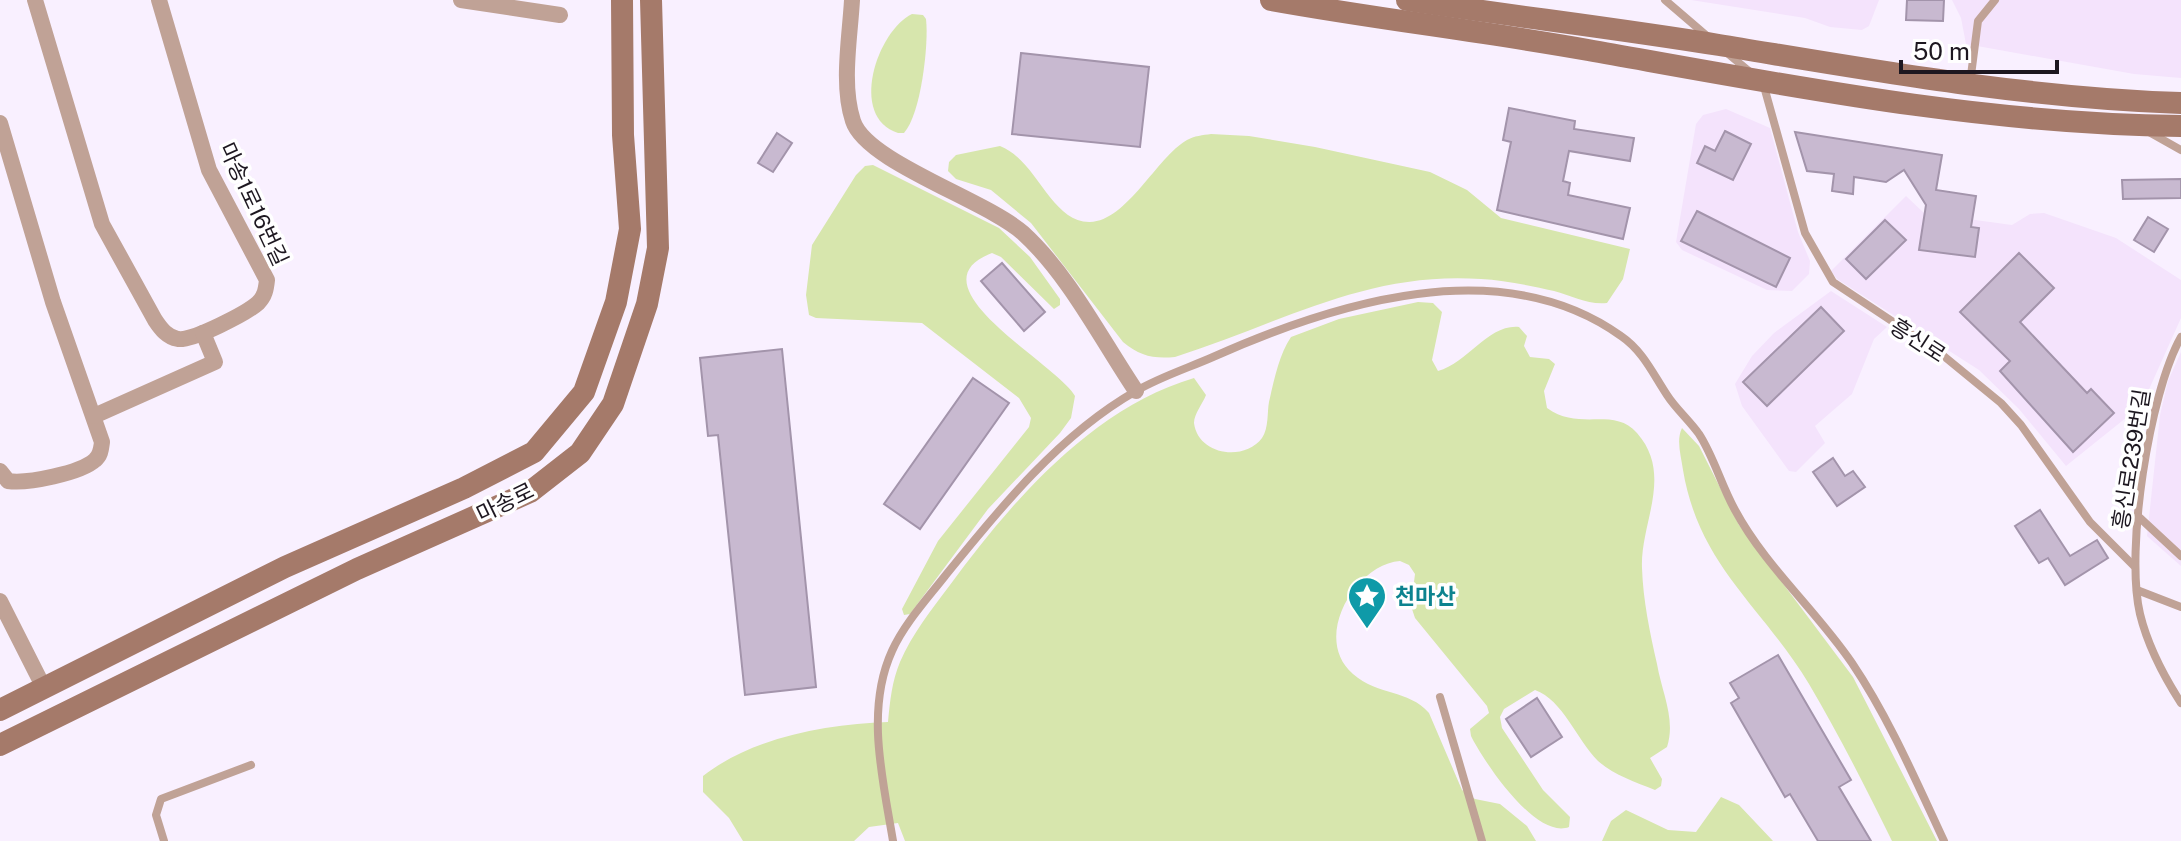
<svg xmlns="http://www.w3.org/2000/svg" width="2181" height="841" viewBox="0 0 2181 841" font-family="'Public Sans','Noto Sans KR',sans-serif">
  <style>
    .built { fill: #f4e3fc }
    .green { fill: #d7e6ad }
    .building { fill: #c8b9d0; stroke: #a394ab; stroke-width: 2 }
    .lines { fill: none; stroke-linecap: round; stroke-linejoin: round }
    .lane { stroke: #c0a296; stroke-width: 8 }
    .street { stroke: #c0a296; stroke-width: 16 }
    .secondary { stroke: #a57a6a; stroke-width: 22 }
    .labels { text-anchor: middle; dominant-baseline: central; stroke-width: 7; stroke-linejoin: round; paint-order: stroke }
    .street-label { font-size: 22px; fill: #1d1720; stroke: #fff }
    .culture-label { font-size: 22px; font-weight: bold; fill: #0d838f; stroke: #fff; text-anchor: start }
  </style>
  <rect width="100%" height="100%" fill="#f9f0ff"/>
  <g class="built">
    <path d="M1691,0h188l-10,26 -7,4 -32,-3 -25,-9z"/>
    <path d="M1952,0h229v78l-47,-4 -168,-30 -5,-26z"/>
    <path d="M1726,109l44,19 28,104 12,29 -1,13 -17,17 -25,-1 -85,-40 -6,-8 20,-118 7,-9z"/>
    <path d="M1906,196l18,17 88,12 18,-11 14,-1 72,25 65,42v38l-39,87 -76,61 -47,-57 -40,-39 -142,-91 -6,-8z"/>
    <path d="M1831,291l56,36 -13,12 -22,55 -37,32 10,17 -29,29 -7,-1 -47,-65 -7,-22 17,-28 22,-23z"/>
    <path d="M2181,352v214l-34,-30 13,-121 8,-34z"/>
  </g>
  <g class="green">
    <path d="M912,14l11,1 3,4c3,25 -5,95 -22,114h-6c-50,-16 -21,-102 14,-119z"/>
    <path d="M1211,134l38,2 66,11 115,25 37,18 34,28 129,31 -7,30 -16,24c-19,2 -35,-7 -53,-12 -23,-5 -50,-11 -73,-12 -116,-8 -201,45 -306,78 -22,2 -35,-1 -52,-15l-92,-119 -40,-33 -35,-11 -8,-8 1,-9 7,-7 44,-9c37,14 51,77 90,76 37,-1 67,-65 97,-82 7,-4 16,-5 24,-6z"/>
    <path d="M873,165l126,63 31,29 30,42v6l-6,4 -53,-52 -9,-4c-84,32 64,110 83,143l-4,22 -11,15 -72,76 -78,105 -6,1 -2,-6 36,-68 91,-114 2,-9 -12,-20 -97,-75 -106,-5 -7,-3 -3,-20 6,-50 44,-70 9,-9z"/>
    <path d="M1418,302l15,1 9,9 -10,48 6,11c30,-8 50,-47 81,-44l8,9 -3,10 6,11 19,2 6,5 -11,27 3,17c33,24 66,-2 90,25 37,42 3,90 5,135 1,32 8,65 15,96 5,29 19,55 10,83l-17,11 12,21 -1,7 -6,4c-20,-8 -41,-15 -57,-29 -21,-21 -35,-61 -63,-71l-31,19 -4,8 2,11 41,62 27,27 -1,10c-33,13 -85,-65 -98,-91l-1,-7 19,-16 -2,-7 -72,-88 -4,-12 4,-32 -6,-9 -9,-4c-44,3 -89,77 -47,113 25,22 55,15 76,39l33,77 13,9 25,5 27,22 9,15h-631l-7,-18 -29,4 -15,14h-111l-14,-23 -26,-26v-16c50,-39 124,-52 185,-54 2,-21 4,-41 12,-60 12,-28 32,-53 50,-77 61,-83 142,-177 244,-207l12,17c-3,8 -12,19 -12,28 4,32 50,39 68,15 7,-10 5,-26 7,-36 5,-22 10,-47 22,-65l48,-18z"/>
    <path d="M1682,428l17,18 40,79 114,152 84,164h-45c-26,-53 -53,-106 -83,-157 -47,-78 -110,-118 -126,-214 -2,-14 -7,-30 -1,-42z"/>
    <path d="M1721,797l18,8 34,36h-171l9,-20 15,-11 42,20 28,2z"/>
  </g>
  <g class="building">
    <path d="M1907,0h37l-1,21 -37,-1z"/>
    <path d="M1021,53l128,14 -9,80 -128,-13z"/>
    <path d="M1509,108l66,13 -1,8 60,9 -4,23 -61,-10 -6,30 7,2 -2,12 62,13 -7,31 -126,-29 14,-68 -8,-2z"/>
    <path d="M1725,131l26,13 -18,36 -36,-17 8,-17 10,5z"/>
    <path d="M1795,132l147,23 -6,35 40,6 -5,31 8,1 -4,29 -56,-7 7,-45 -22,-35 -18,12 -32,-5 -1,17 -21,-3 2,-17 -27,-3z"/>
    <path d="M777,133l15,10 -19,29 -15,-9z"/>
    <path d="M2181,179v19l-58,1 -1,-19z"/>
    <path d="M1697,211l93,47 -14,29 -95,-46z"/>
    <path d="M2148,217l20,12 -14,23 -20,-12z"/>
    <path d="M1885,220l21,20 -40,39 -20,-20z"/>
    <path d="M2019,253l35,35 -34,34 67,71 4,-4 23,24 -41,39 -73,-81 10,-10 -50,-49z"/>
    <path d="M1002,263l43,49 -21,19 -43,-50z"/>
    <path d="M1821,307l23,24 -77,75 -24,-24z"/>
    <path d="M782,349l34,338 -71,8 -27,-260 -10,1 -8,-78z"/>
    <path d="M973,378l36,25 -89,126 -36,-25z"/>
    <path d="M1833,458l12,18 8,-5 12,16 -28,19 -24,-34z"/>
    <path d="M2040,510l30,46 27,-16 11,18 -43,27 -17,-27 -9,5 -24,-37z"/>
    <path d="M1778,655l73,125 -12,7 32,54h-53l-28,-47 -5,3 -54,-94 8,-5 -9,-15z"/>
    <path d="M1537,698l25,39 -31,20 -25,-38z"/>
  </g>
  <g class="lines">
    <g class="lane">
      <path d="M1665,0l42,36"/>
      <path d="M1726,52l24,20"/>
      <path d="M1763,83l42,150 28,49 107,71 61,50 20,22 69,97 44,44"/>
      <path d="M1970,83l8,-62 17,-21"/>
      <path d="M2149,132l32,18"/>
      <path d="M2181,337c-32,57 -56,213 -41,277 8,33 23,61 41,89"/>
      <path d="M2140,518l41,38"/>
      <path d="M2137,590l44,17"/>
      <path d="M1440,697l42,144"/>
      <path d="M164,841l-8,-26 5,-16 90,-34"/>
      <path d="M893,841c-10,-61 -28,-131 -1,-190 12,-27 35,-52 53,-75 55,-68 114,-141 191,-185 24,-14 52,-23 77,-34 121,-54 288,-107 408,-21 22,15 32,38 46,59 9,14 22,25 32,39 15,23 22,51 36,76 30,56 81,100 117,153 37,55 64,118 92,178"/>
    </g>
    <g class="street">
      <path d="M35,0l67,224 53,96c6,9 12,17 23,19 15,2 69,-26 80,-36 7,-7 8,-14 9,-23l-58,-110 -50,-170"/>
      <path d="M461,0l99,15"/>
      <path d="M852,0c-2,37 -11,85 1,121 13,41 133,79 170,112 46,42 78,106 113,158"/>
      <path d="M0,123l53,179 49,140c-1,7 -1,13 -7,18 -14,13 -68,24 -87,21l-8,-10"/>
      <path d="M94,416l121,-54 -12,-29"/>
      <path d="M0,601l44,87"/>
    </g>
    <g class="secondary">
      <path d="M1271,0c105,19 211,31 317,50 197,35 392,74 593,76"/>
      <path d="M1407,0c104,16 208,28 312,45 153,25 306,53 462,58"/>
      <path d="M0,710l285,-143 179,-79 70,-36 50,-60 32,-90 14,-73 -7,-94 -1,-135"/>
      <path d="M0,745l357,-176 173,-77 50,-39 33,-49 34,-100 11,-56 -7,-248"/>
    </g>
  </g>
  <defs>
    <g id="sight-pin" transform="scale(2)"><path d="M0 17L-7.5 6A9.5 9.5 0 1 1 7.5 6Z" fill="#0f9aa8" stroke="#fff"/><path d="M0-6L1.8-2.2L6-1.7L2.9 1.2L3.7 5.4L0 3.3L-3.7 5.4L-2.9 1.2L-6-1.7L-1.8-2.2Z" fill="#fff"/></g>
  </defs>
  <g fill-rule="evenodd">
    <use href="#sight-pin" x="1367" y="596"/>
  </g>
  <g class="labels">
    <g class="street-label">
      <text transform="translate(254 204) rotate(65)">마송1로16번길</text>
      <text transform="translate(1918 340) rotate(33)">흥신로</text>
      <text transform="translate(2131 459) rotate(-81)">흥신로239번길</text>
      <text transform="translate(505 502) rotate(-26)">마송로</text>
    </g>
    <g class="culture-label">
      <text x="1395" y="596">천마산</text>
    </g>
  </g>
  <path d="M1901 60v12h156v-12" fill="none" stroke="#1d1720" stroke-width="4"/>
  <text x="1913" y="60" font-size="24" fill="#1d1720" stroke="#ffffff" stroke-width="6" paint-order="stroke">50 m</text>
</svg>
